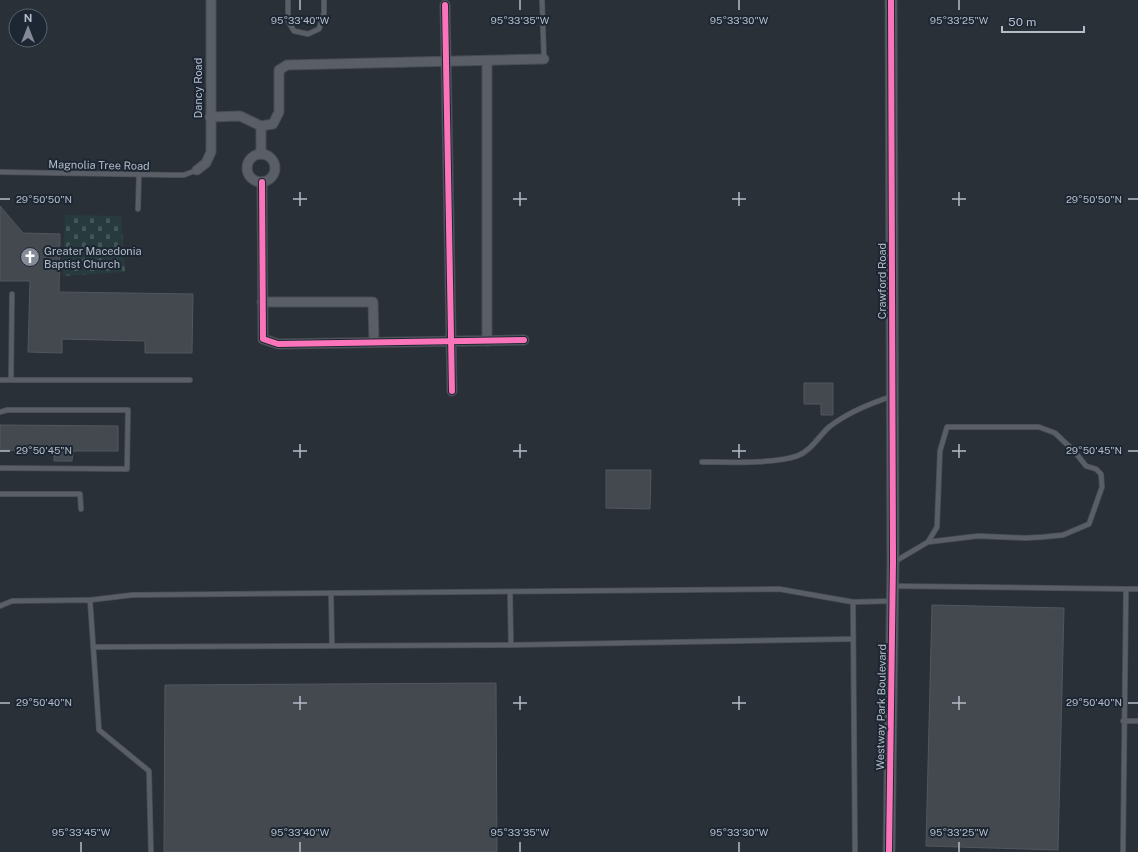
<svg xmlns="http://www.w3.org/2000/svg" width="1138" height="852" viewBox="0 0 1138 852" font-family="'Public Sans',sans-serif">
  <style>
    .cemetery { fill: url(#cemetery-stones) }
    .building { fill: #444950; stroke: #52575f }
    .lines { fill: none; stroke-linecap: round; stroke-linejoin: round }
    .service-casing { stroke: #484c53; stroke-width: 6 }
    .minor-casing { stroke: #484c53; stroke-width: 11 }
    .tertiary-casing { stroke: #484c53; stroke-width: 13 }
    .service { stroke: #5a5e66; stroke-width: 4.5 }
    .minor { stroke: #5a5e66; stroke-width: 9 }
    .tertiary { stroke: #5a5e66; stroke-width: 11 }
    .cycleway-casing { stroke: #1d2633; stroke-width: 8 }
    .cycleway { stroke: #fb73b8; stroke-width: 6 }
    .ticks { fill: none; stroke: #b4bcc9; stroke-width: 1.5 }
    .labels { text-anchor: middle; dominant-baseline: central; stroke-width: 4; stroke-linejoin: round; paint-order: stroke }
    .street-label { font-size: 11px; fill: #b4bcc9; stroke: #1d2633 }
    .poi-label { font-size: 11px; fill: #b4bcc9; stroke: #1d2633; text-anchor: start }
    .ticks-label { font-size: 10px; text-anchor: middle; fill: #b4bcc9; stroke: #1d2633; stroke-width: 4; stroke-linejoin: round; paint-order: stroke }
  </style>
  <defs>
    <pattern id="cemetery-stones" width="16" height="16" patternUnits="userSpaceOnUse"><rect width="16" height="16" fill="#273a3e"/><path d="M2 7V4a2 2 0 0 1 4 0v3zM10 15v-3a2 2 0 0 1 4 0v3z" fill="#445559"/></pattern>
  </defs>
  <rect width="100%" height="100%" fill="#2a3038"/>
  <path class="cemetery" d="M65,215l56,1 4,56 -62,4z"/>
  <g class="building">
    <path d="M0,206l23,27 37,1 -1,58 134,2 -1,59h-47v-12l-83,-2v14l-34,-1 2,-71h-30z"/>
    <path d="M804,383h29v32h-12v-11h-17z"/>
    <path d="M0,425l118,1v25h-45l-1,10h-18v-10l-54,-1z"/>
    <path d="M606,470h45l-1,39 -44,-1z"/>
    <path d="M932,605l132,3 -6,242 -132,-4z"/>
    <path d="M496,683l1,169h-333l1,-167z"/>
  </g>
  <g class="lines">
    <g class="service-casing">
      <g id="service">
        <path d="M288,0v21l6,10 14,3 11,-5 5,-16v-13"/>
        <path d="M542,0l2,59"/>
        <path d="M0,172l171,3h13l13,-5"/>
        <path d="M138,209l1,-35"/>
        <path d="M0,380h190"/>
        <path d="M11,380l1,-86"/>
        <path d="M0,412l7,-2h121l-1,59 -127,-1"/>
        <path d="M702,462c26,0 72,2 95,-6 14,-5 22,-20 32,-29 18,-14 42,-24 64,-31"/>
        <path d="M0,494h80l1,15"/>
        <path d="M894,562l34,-20 9,-15 3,-76 7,-24h92l16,6 20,19 11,14 10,3 5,5 1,13 -13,37 -26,11 -20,2 -18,1 -47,-2 -50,6"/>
        <path d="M892,586l234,3 -3,263"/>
        <path d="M1126,589h12"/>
        <path d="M510,592l1,53"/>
        <path d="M331,593l1,53"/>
        <path d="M90,600l42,-5 647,-6 74,13 39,-1"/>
        <path d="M853,602l2,250"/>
        <path d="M0,606l12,-5 78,-1 9,130 50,41 2,81"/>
        <path d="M93,647l418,-2 341,-6"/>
        <path d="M1123,721h15"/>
      </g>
    </g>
    <g class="minor-casing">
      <g id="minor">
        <path d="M445,5l7,386"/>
        <path d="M487,61v280"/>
        <path d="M210,117l30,-1 21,10v28"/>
        <path d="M261,126l12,-2 6,-12v-42l8,-5 257,-6"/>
        <circle cx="261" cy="168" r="14"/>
        <path d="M197,170l9,-7 5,-11v-152"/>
        <path d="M262,182l1,157 15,5 246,-4"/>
        <path d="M262,302h111l1,40"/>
      </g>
    </g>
    <g class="tertiary-casing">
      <path id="tertiary" d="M889,852l4,-290 -2,-562"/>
    </g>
    <use href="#service" class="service"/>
    <use href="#minor" class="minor"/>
    <use href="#tertiary" class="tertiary"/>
    <g class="cycleway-casing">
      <g id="cycleway">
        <path d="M445,5l7,386"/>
        <path d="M262,182l1,157 15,5 246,-4"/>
        <path d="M889,852l4,-290 -2,-562"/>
      </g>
    </g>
    <use href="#cycleway" class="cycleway"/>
  </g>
  <path class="ticks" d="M300,0v10M520,0v10M739,0v10M959,0v10M300,192v14M520,192v14M739,192v14M959,192v14M0,199h10M293,199h14M513,199h14M732,199h14M952,199h14M1128,199h10M300,444v14M520,444v14M739,444v14M959,444v14M0,451h10M293,451h14M513,451h14M732,451h14M952,451h14M1128,451h10M300,696v14M520,696v14M739,696v14M959,696v14M0,703h10M293,703h14M513,703h14M732,703h14M952,703h14M1128,703h10M81,842v10M300,842v10M520,842v10M739,842v10M959,842v10"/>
  <defs>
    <g id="church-disc" transform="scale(1)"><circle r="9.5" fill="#848b96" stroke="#1d2633"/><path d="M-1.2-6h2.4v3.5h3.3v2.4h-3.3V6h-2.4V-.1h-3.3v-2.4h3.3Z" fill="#fff"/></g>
  </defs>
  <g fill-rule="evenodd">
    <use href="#church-disc" x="30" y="257"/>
  </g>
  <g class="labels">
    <g class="street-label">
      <text transform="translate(198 88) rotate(-90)">Dancy Road</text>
      <text transform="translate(99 165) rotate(1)">Magnolia Tree Road</text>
      <text transform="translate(882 281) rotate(-90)">Crawford Road</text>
      <text transform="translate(881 707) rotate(-89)">Westway Park Boulevard</text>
    </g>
    <g class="poi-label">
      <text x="44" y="251">Greater Macedonia<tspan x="44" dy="13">Baptist Church</tspan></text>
    </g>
  </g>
  <g class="ticks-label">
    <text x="300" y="24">95°33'40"W</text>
    <text x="520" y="24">95°33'35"W</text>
    <text x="739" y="24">95°33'30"W</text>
    <text x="959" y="24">95°33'25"W</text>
    <text x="44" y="203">29°50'50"N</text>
    <text x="1094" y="203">29°50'50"N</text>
    <text x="44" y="454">29°50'45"N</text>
    <text x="1094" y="454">29°50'45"N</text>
    <text x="44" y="706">29°50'40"N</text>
    <text x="1094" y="706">29°50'40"N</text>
    <text x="81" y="836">95°33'45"W</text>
    <text x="300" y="836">95°33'40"W</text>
    <text x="520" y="836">95°33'35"W</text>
    <text x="739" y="836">95°33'30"W</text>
    <text x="959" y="836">95°33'25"W</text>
  </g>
  <g transform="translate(28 28)"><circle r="19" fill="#1d2633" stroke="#59626f"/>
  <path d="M0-3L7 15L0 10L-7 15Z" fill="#848b96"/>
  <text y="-6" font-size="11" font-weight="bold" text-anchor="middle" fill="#b4bcc9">N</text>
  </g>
  <path d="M1002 26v6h82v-6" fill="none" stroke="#b4bcc9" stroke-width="2"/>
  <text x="1008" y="26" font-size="12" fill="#b4bcc9" stroke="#1d2633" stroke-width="3" paint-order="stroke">50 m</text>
</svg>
